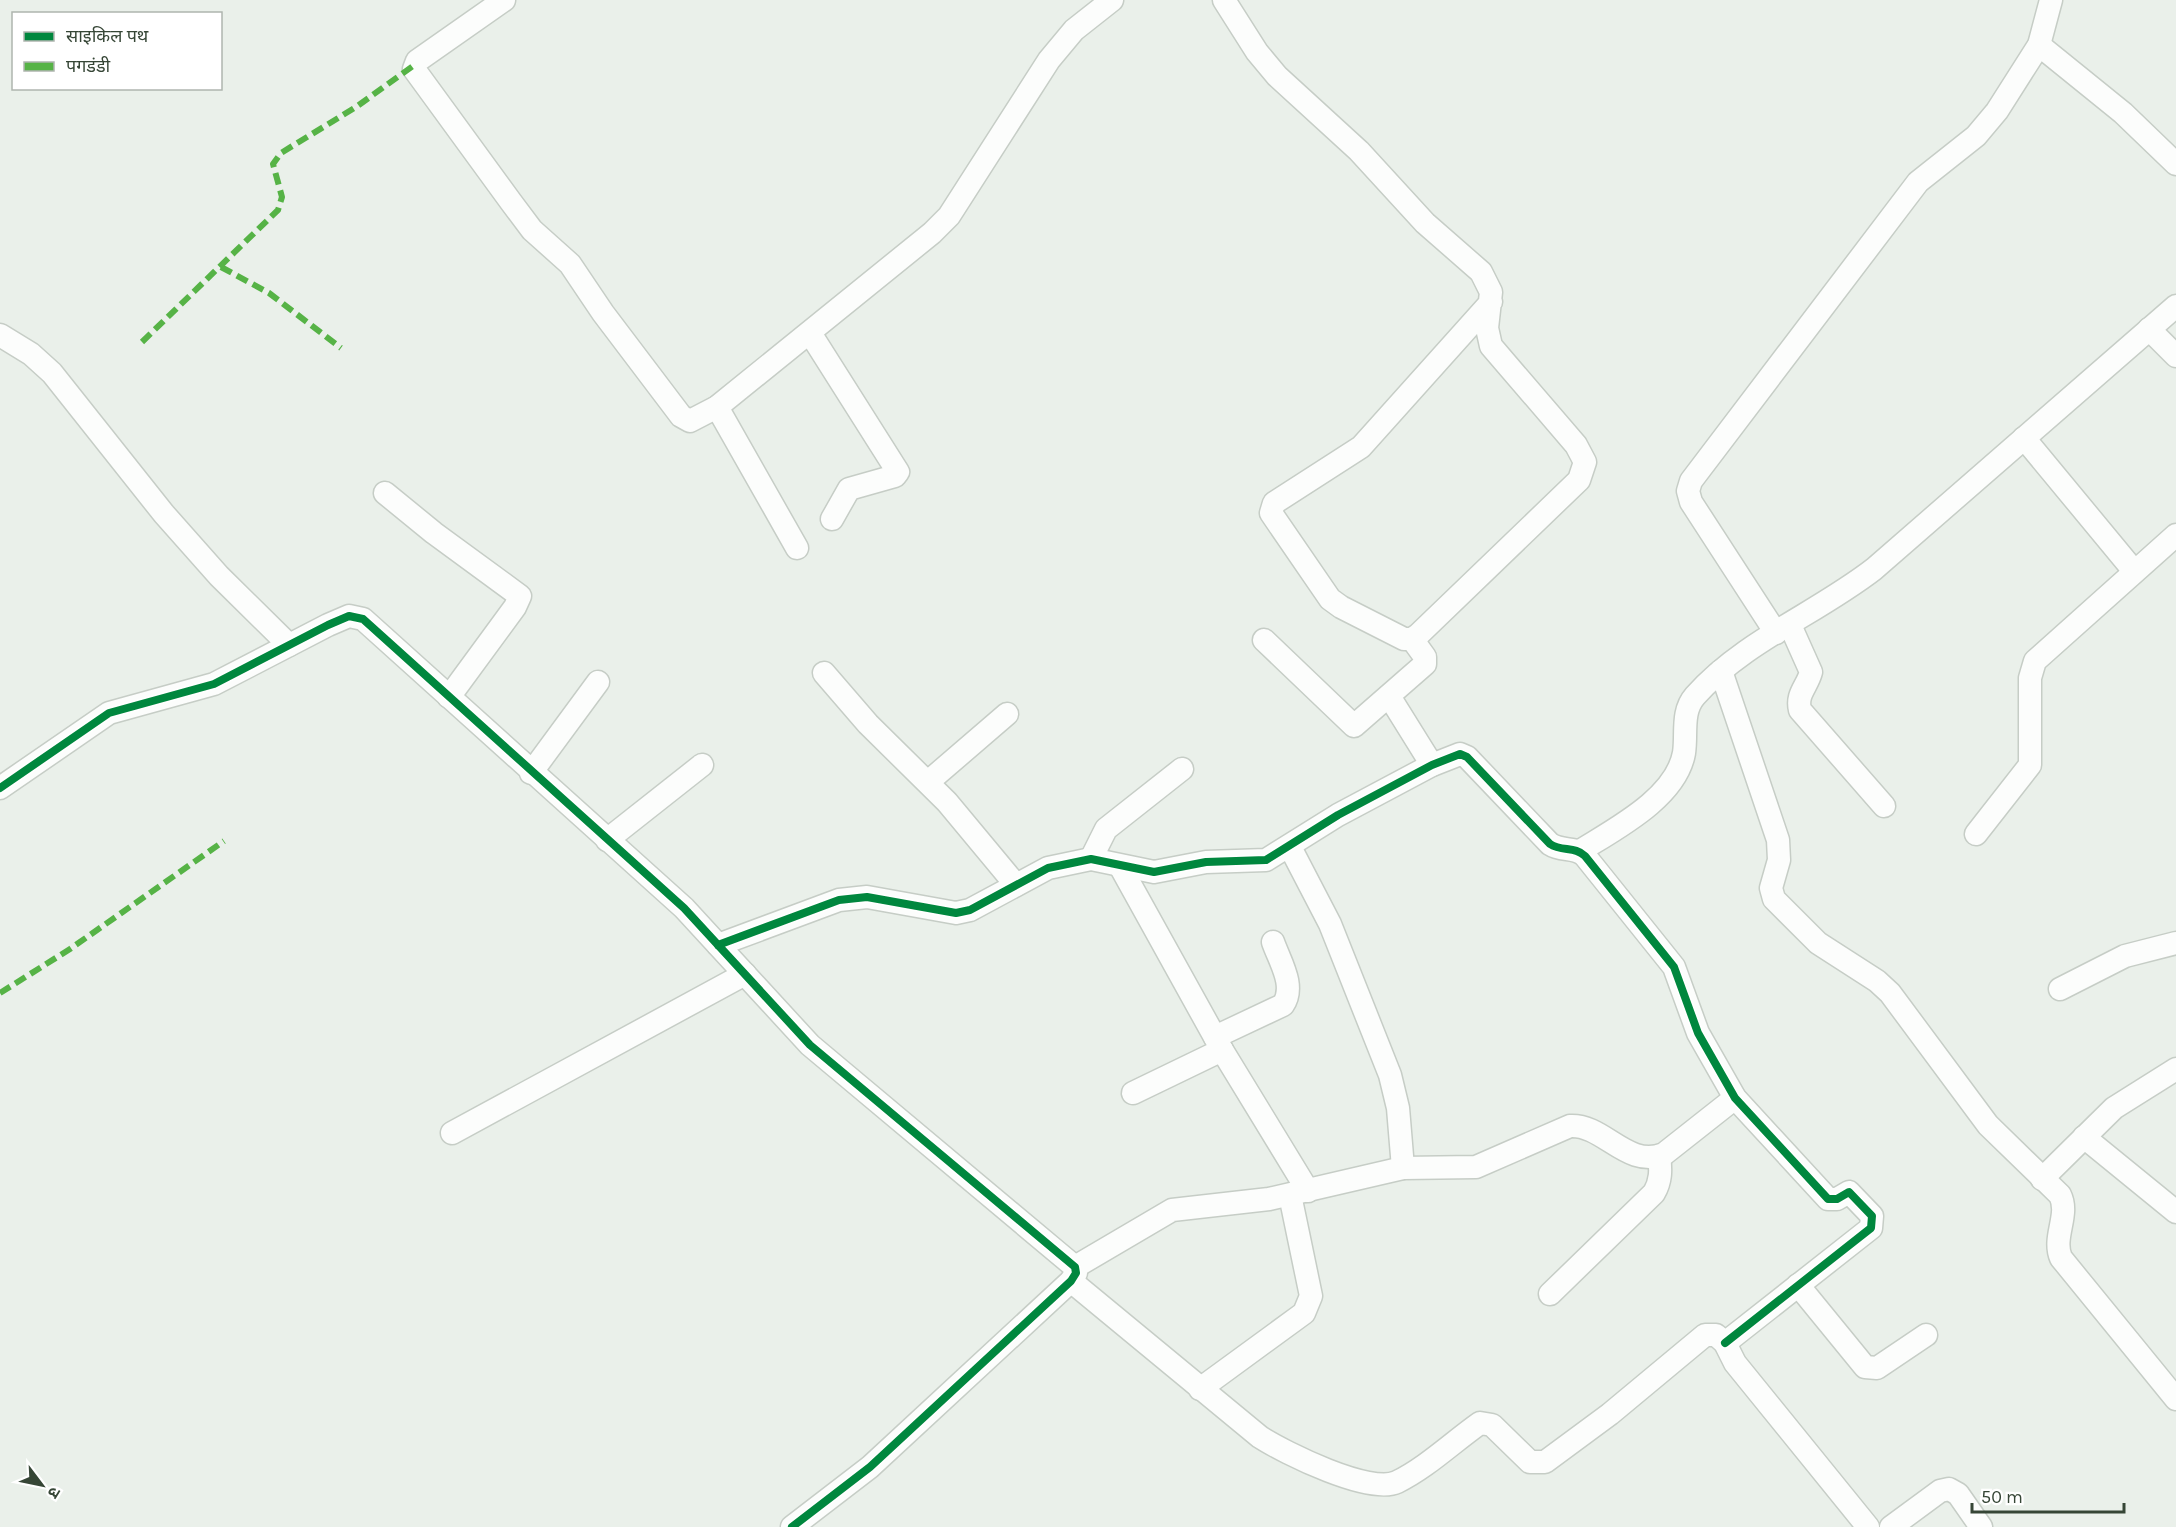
<svg xmlns="http://www.w3.org/2000/svg" width="2176" height="1527" viewBox="0 0 2176 1527" font-family="Karla,'Noto Sans Devanagari',sans-serif">
  <style>
    .lines { fill: none; stroke-linecap: round; stroke-linejoin: round }
    .minor-casing { stroke: #c6cdc6; stroke-width: 25 }
    .minor { stroke: #fcfdfc; stroke-width: 22 }
    .quiet { stroke: #56b346; stroke-width: 6; stroke-dasharray: 12 6; stroke-linecap: butt }
    .cycleway-casing { stroke: #fff; stroke-width: 11 }
    .cycleway { stroke: #00873e; stroke-width: 8 }
  </style>
  <rect width="100%" height="100%" fill="#eaf0ea"/>
  <g class="lines">
    <g class="minor-casing">
      <g id="minor">
        <path d="M504,0l-87,61 -3,8 97,133 21,28 38,34 33,49 78,103 9,5 27,-14 215,-174 17,-17 100,-156 25,-30 38,-30"/>
        <path d="M1224,0l33,52 20,24 82,75 66,72 56,49 10,20 -4,36 4,18 85,99 9,17 -6,18 -161,155 -6,4h-8l-63,-32 -11,-8 -59,-86 3,-10 87,-56 130,-145"/>
        <path d="M2039,45l84,68 53,51"/>
        <path d="M2149,329l27,27"/>
        <path d="M810,333l88,139 -3,4 -46,13 -17,30"/>
        <path d="M0,335l31,19 21,19 112,141 55,62 70,69"/>
        <path d="M717,407l80,141"/>
        <path d="M2024,438l110,133"/>
        <path d="M385,493l49,40 86,63 -5,11 -66,90"/>
        <path d="M1790,625l21,47c-4,15 -15,22 -11,38l84,96"/>
        <path d="M1776,633l-85,-131 -3,-11 3,-10 227,-299 58,-46 21,-25 42,-66 12,-45"/>
        <path d="M1264,640l90,86 71,-62v-7l-13,-18"/>
        <path d="M1721,671l57,169 1,20 -8,28 3,11 44,44 59,38 13,12 98,132 72,70c10,20 -8,42 1,63l115,141"/>
        <path d="M824,673l44,51 79,78 69,83"/>
        <path d="M1389,696l43,69"/>
        <path d="M531,773l67,-91"/>
        <path d="M928,782l79,-68"/>
        <path d="M0,788l109,-75 105,-29 114,-59 21,-9 14,3 321,289 126,137 265,222 1,6 -5,8 -201,186 -78,60"/>
        <path d="M1976,834l54,-69v-87l5,-17 141,-126"/>
        <path d="M607,840l95,-75"/>
        <path d="M1290,847l40,77 60,151 8,33 5,60"/>
        <path d="M1580,851c35,-22 96,-53 104,-98 3,-19 -3,-41 11,-57 49,-55 121,-82 179,-127l302,-263"/>
        <path d="M1091,859l15,-30 76,-60"/>
        <path d="M1120,866l102,184 86,141"/>
        <path d="M718,945l121,-45 28,-3 89,16 14,-3 78,-42 43,-9 63,13 52,-10 60,-2 72,-45 94,-50 28,-11 7,3 83,87c12,8 25,2 35,12l89,111 24,66 37,65 93,101h9l12,-7 23,24 -1,12 -146,115"/>
        <path d="M2060,989l65,-33 51,-13"/>
        <path d="M1215,1037l68,-32c13,-19 -3,-43 -10,-63"/>
        <path d="M1133,1093l89,-43"/>
        <path d="M452,1133l293,-159"/>
        <path d="M2084,1137l92,75"/>
        <path d="M2042,1179l72,-71 62,-39"/>
        <path d="M1075,1267l97,-57 97,-11 134,-31 73,-1 94,-41c34,-2 57,43 94,28l71,-56"/>
        <path d="M1071,1281l189,156c25,16 110,58 137,45 29,-14 56,-40 83,-59l12,2 38,37h15l65,-48 95,-79h11l9,8 10,20 133,164"/>
        <path d="M1798,1285l67,82 12,1 49,-33"/>
        <path d="M1550,1294l104,-101c7,-12 7,-23 5,-37"/>
        <path d="M1200,1389l104,-76 7,-17 -21,-101"/>
        <path d="M1891,1527l49,-36 9,-2 9,5 23,33"/>
      </g>
    </g>
    <use href="#minor" class="minor"/>
    <g class="quiet">
      <path d="M221,267l48,26 72,55"/>
      <path d="M142,342l136,-132 4,-13 -9,-33 8,-11 75,-46 57,-41"/>
      <path d="M0,993l70,-44 154,-108"/>
    </g>
    <g class="cycleway-casing">
      <g id="cycleway">
        <path d="M0,788l109,-75 105,-29 114,-59 21,-9 14,3 321,289 126,137 265,222 1,6 -5,8 -201,186 -78,60"/>
        <path d="M718,945l121,-45 28,-3 89,16 14,-3 78,-42 43,-9 63,13 52,-10 60,-2 72,-45 94,-50 28,-11 7,3 83,87c12,8 25,2 35,12l89,111 24,66 37,65 93,101h9l12,-7 23,24 -1,12 -146,115"/>
      </g>
    </g>
    <use href="#cycleway" class="cycleway"/>
  </g>
  <rect x="12" y="12" width="210" height="78" fill="#ffffff" stroke="#afb5af" stroke-width="1.5"/>
  <rect x="24" y="32" width="30" height="9" fill="#00873e" stroke="#afb5af" stroke-width="1.5"/>
  <text x="66" y="42" font-size="18" fill="#364636">साइकिल पथ</text>
  <rect x="24" y="62" width="30" height="9" fill="#56b346" stroke="#afb5af" stroke-width="1.5"/>
  <text x="66" y="72" font-size="18" fill="#364636">पगडंडी</text>
  <g transform="translate(42 1485) rotate(122)" stroke="#ffffff" stroke-width="4.5" paint-order="stroke">
  <path d="M0-4.5L10 22L0 15L-10 22Z" fill="#364636"/>
  <text y="-9" font-size="16" font-weight="bold" text-anchor="middle" fill="#364636">उ</text>
  </g>
  <path d="M1972 1503v9h152v-9" fill="none" stroke="#364636" stroke-width="3"/>
  <text x="1981" y="1503" font-size="18" fill="#364636" stroke="#ffffff" stroke-width="4.5" paint-order="stroke">50 m</text>
</svg>
